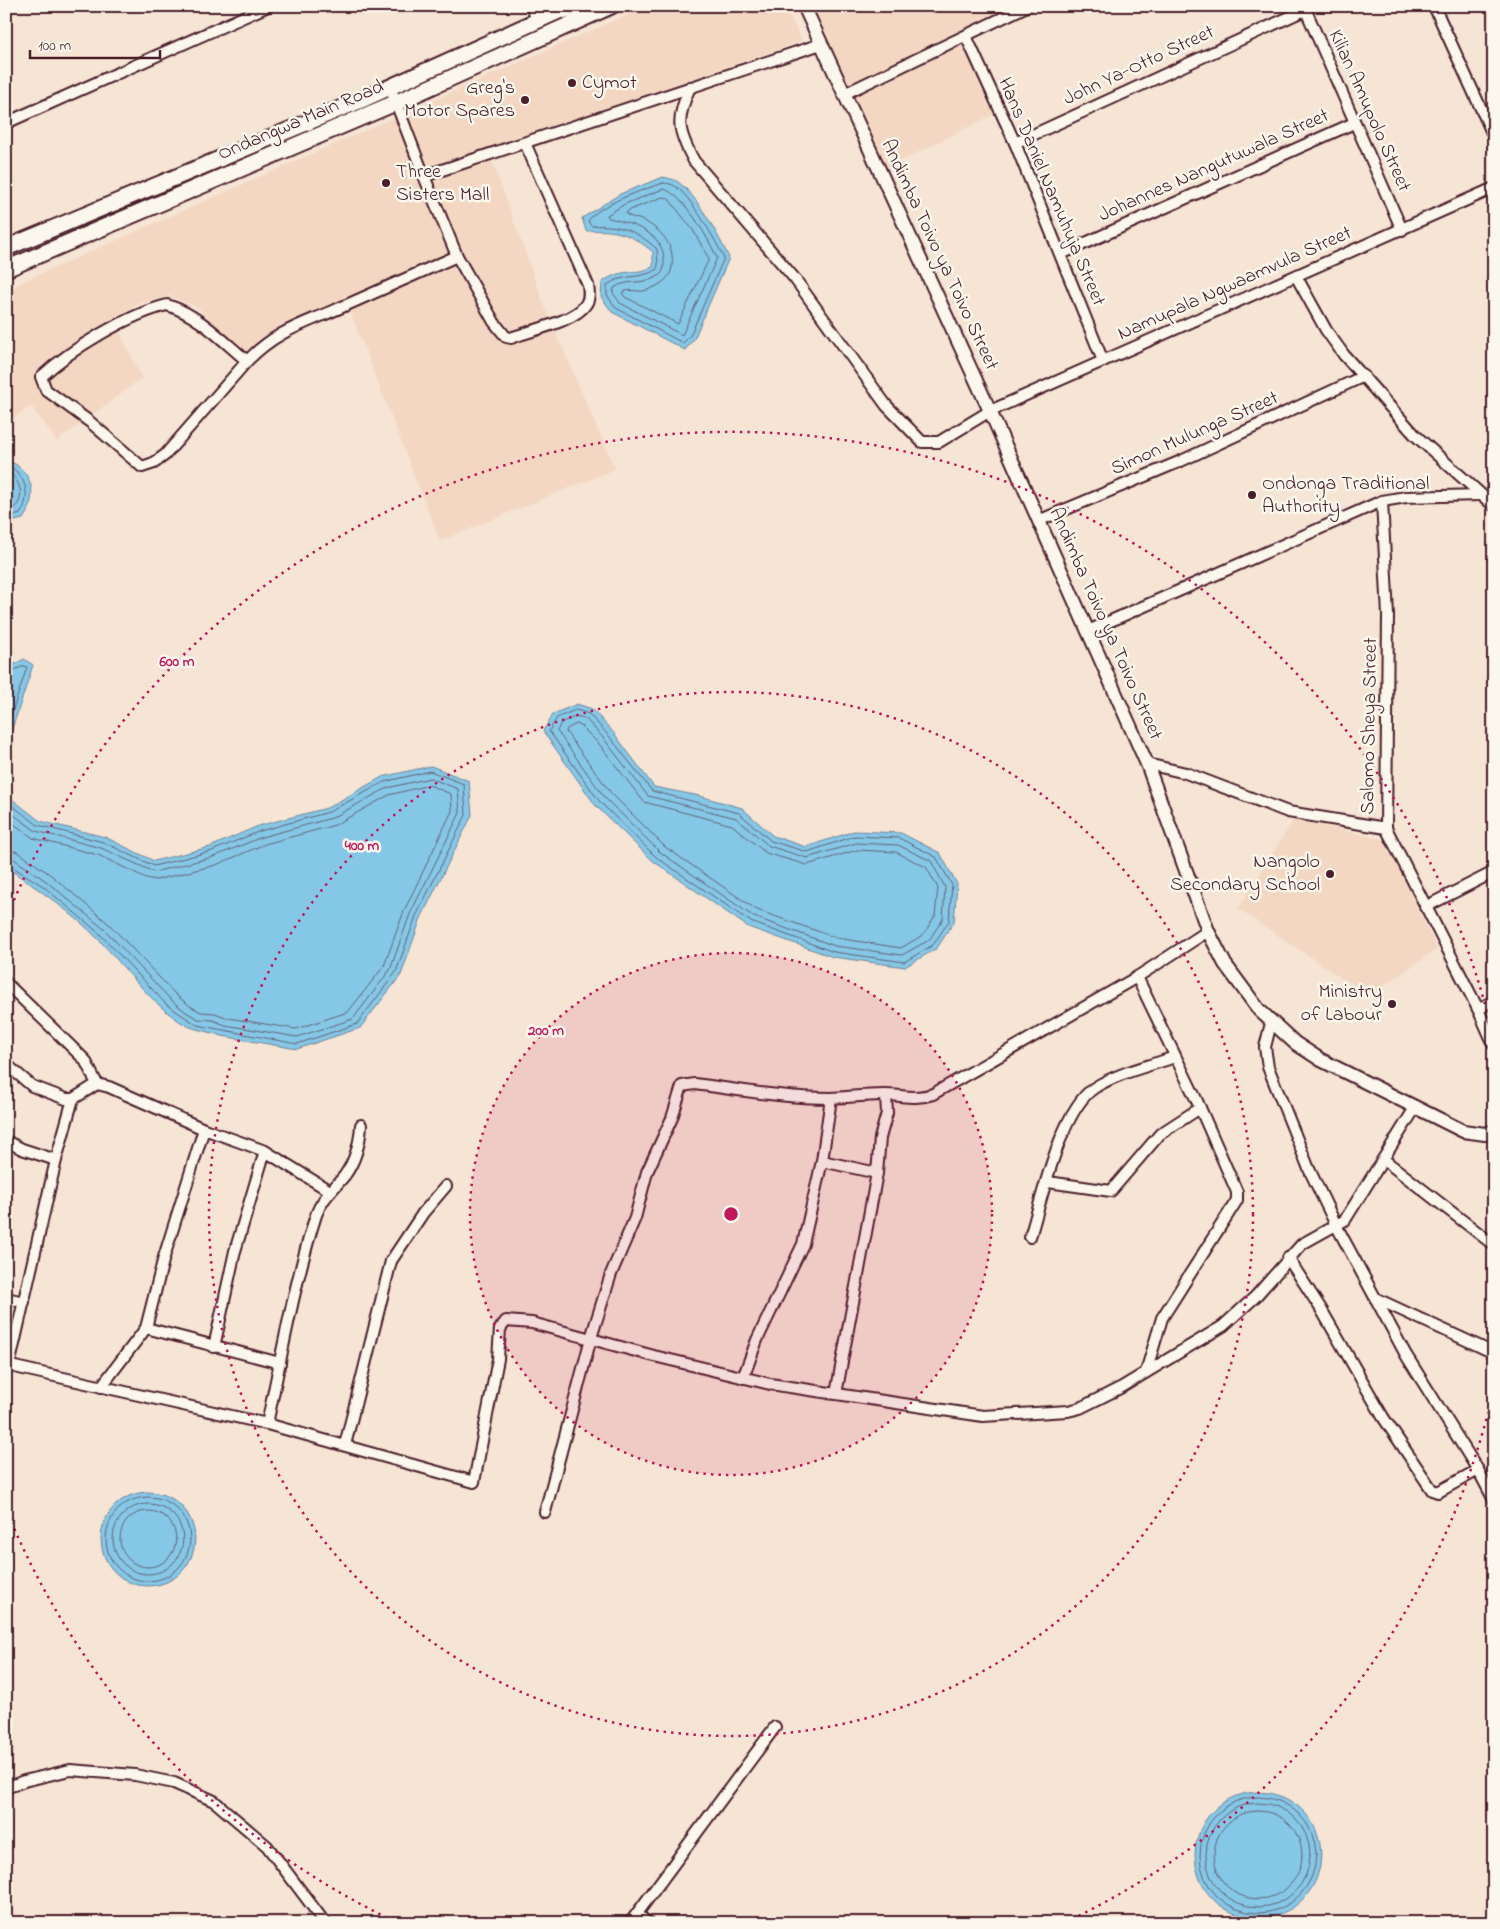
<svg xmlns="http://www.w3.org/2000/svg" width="1500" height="1929" viewBox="0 0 1500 1929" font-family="'Indie Flower',sans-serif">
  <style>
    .built { fill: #f3d7c3 }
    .water { fill: #85c7e6; stroke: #6d849b }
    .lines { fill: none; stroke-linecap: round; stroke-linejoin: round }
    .shore { stroke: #626276; stroke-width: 1 }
    .minor-casing { stroke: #4a1f2b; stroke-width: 14 }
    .tertiary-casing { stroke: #4a1f2b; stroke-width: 16 }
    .primary-casing { stroke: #4a1f2b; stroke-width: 19 }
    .minor { stroke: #fbf7ec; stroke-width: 10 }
    .tertiary { stroke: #fbf7ec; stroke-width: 12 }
    .primary { stroke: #fbf7ec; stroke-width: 15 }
    .ring { fill: none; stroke: #c2185b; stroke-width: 2.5; stroke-dasharray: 2.5 5 }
    .poi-dot { fill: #4a1f2b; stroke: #fbf7ec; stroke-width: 2 }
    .labels { text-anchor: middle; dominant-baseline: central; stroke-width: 5; stroke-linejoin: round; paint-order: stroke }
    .street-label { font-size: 20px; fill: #4a1f2b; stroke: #fbf7ec }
    .poi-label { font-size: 20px; fill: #4a1f2b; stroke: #fbf7ec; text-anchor: start }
    .centre { fill: #c2185b; stroke: #fbf7ec; stroke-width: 2.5 }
    .ring-label { font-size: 15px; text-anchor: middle; font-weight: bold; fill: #c2185b; stroke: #fbf7ec; stroke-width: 5; stroke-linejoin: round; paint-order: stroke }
  </style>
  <rect width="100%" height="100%" fill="#f6e4d4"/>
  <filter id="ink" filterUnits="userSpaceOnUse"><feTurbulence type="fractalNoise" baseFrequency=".02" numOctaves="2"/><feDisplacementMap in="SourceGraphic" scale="10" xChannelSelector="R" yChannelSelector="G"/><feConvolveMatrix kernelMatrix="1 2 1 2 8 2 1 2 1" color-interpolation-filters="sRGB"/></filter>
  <g filter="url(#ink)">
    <g class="built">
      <path d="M647,6h138l17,35 -314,109 59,163 68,156 -175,72 -94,-240 -56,23 -45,31 -48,-48 -27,-11 -29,7 -28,16 29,59 -85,63 -26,-35 -25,17v-131l16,-10z"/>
      <path d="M804,6h223l-61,31 34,74 -119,60z"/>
      <path d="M1294,819l91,21 52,109 -68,47 -131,-87z"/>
    </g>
    <g class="water">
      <path d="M663,177c4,1 11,2 15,5 19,13 42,56 51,76l-35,81 -9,11 -73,-38 -11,-15 1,-15c22,-15 30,-6 51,-15v-15c-23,-19 -37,-23 -67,-21l-4,-13 38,-24z"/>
      <path d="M6,459c27,12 33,36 17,60l-17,4z"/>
      <path d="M24,659l9,6 -20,61 -7,27v-84z"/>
      <path d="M577,704l15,5 21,23 41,55 46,9 42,12 31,28 33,11 48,-16 47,2 39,20 17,31 -3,38 -17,26 -32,19 -72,-10 -85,-30 -95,-66 -57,-55 -53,-75 10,-17z"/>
      <path d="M431,766l38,15 3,34 -51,103 -20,57 -41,53 -63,21 -75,-13c-15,-6 -29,-5 -43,-15 -30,-20 -54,-54 -80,-81 -27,-28 -61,-51 -93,-73v-85l2,14 32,25 65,16 49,24 56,-14 48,-21 69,-18 55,-31z"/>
      <circle cx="148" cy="1539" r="47"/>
      <circle cx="1258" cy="1855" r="63"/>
    </g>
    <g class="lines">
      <g class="shore">
        <path d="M663,183c3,0 9,1 12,3 15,9 41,55 49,72l-34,78 -7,7 -67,-35 -9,-13v-10c17,-12 31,-5 49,-15l2,-4 -1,-17c-21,-19 -38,-25 -66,-23l-3,-5c11,-17 55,-31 75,-38z"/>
        <path d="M664,189c20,6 45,50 53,69l-35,77 -62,-32 -7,-10 1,-5c12,-9 28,-3 43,-11 7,-4 7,-9 7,-16 0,-29 -32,-37 -55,-43l-2,-3 18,-11z"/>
        <path d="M663,197l5,1 25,32 16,29 -31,65 -53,-27 -3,-4c5,-5 15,-1 22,-2 10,-3 24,-9 27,-20 6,-23 -8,-40 -27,-50 -6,-3 -13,-3 -18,-7l2,-3z"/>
        <path d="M6,464c20,10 26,32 14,50l-14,4"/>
        <path d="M6,471c18,9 21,36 0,41"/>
        <path d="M6,673l18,-7 3,1 -21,64"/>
        <path d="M576,710l13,4 20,22 43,55 87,22 32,28 36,11 48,-16 44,2 37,19 16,28 -3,36 -16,24 -29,17 -70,-10 -83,-30 -95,-65 -56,-55 -51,-71 8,-13z"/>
        <path d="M577,716l9,3 18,20 44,57 88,22 33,28 38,12 49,-15 42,2 33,16 14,26 -2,32 -14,21 -27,15 -67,-9 -81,-29 -94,-65 -55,-54 -48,-67 4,-8z"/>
        <path d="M577,724l4,2 18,18 45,58 88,23 34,28 41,12 50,-15 39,2 30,15 12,21 -3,28 -12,19 -22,13 -64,-10 -80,-28 -92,-63 -54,-54 -45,-61 1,-3z"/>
        <path d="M6,801l32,24 65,17 51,24 58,-15 48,-20 69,-19 55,-30 46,-11 34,13 2,31 -50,101 -20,56 -39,52 -60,20 -100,-19 -30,-20 -67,-71 -57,-48 -37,-23"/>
        <path d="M6,809l30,22 65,17 53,24 59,-15 49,-20 70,-19 55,-30 43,-10 28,11 2,24 -50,101 -20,56 -37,49 -56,18 -72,-12 -12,-5 -15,-1 -12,-7 -15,-12 -67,-71 -58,-48 -32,-22 -8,-2"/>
        <path d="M6,818l27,20 65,17 48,23 10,2 60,-15 49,-21 70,-19 54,-30 40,-10 22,9 1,17 -48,100 -20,55 -36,46 -52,17 -68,-11 -13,-5 -14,-1 -11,-6 -14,-11 -67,-71 -58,-49 -33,-23 -12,-3"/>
        <circle cx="148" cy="1539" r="42"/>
        <circle cx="148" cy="1539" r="35"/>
        <circle cx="148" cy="1539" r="28"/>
        <circle cx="1258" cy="1855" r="58"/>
        <circle cx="1258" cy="1855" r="52"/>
        <circle cx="1258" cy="1855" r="44"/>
      </g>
      <g class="minor-casing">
        <g id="minor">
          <path d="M531,6l7,15 5,-2"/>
          <path d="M1304,6l98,224"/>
          <path d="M1434,6l60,131"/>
          <path d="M564,13l20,-7"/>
          <path d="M966,36l49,107 88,218"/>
          <path d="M390,87l34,89 397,-132"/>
          <path d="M690,87c-14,32 -13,43 4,74l101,118 91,126 36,37h17l51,-31 504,-223"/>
          <path d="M844,94l183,-88"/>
          <path d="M6,123l262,-117"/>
          <path d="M1015,143l290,-133"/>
          <path d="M424,176l33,80"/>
          <path d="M1061,254l293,-131"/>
          <path d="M1296,276l30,54 18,25 71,80 79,71"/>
          <path d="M167,305c32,10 55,35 80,56l-82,94 -11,8 -12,4 -52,-45 -44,-32 -5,-13c30,-28 86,-62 126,-72z"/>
          <path d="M247,361c30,-31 57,-37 95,-54 38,-17 77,-34 115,-51l37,66 12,15 5,1c18,-7 65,-17 75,-34 4,-6 3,-12 2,-19l-63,-142"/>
          <path d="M1382,501l6,114 -2,213 92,181 16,36"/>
          <path d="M1038,521l143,-60 183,-85"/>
          <path d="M1088,631l294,-130 24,-4 74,-2"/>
          <path d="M1147,764l39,9 102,39 98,16"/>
          <path d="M1425,907l69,-35"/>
          <path d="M1137,977l60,124 40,91v8l-5,8 -70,110 -16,54"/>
          <path d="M6,983l79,77 12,24"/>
          <path d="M1478,1009l16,-8"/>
          <path d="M1271,1023l-6,24 3,20 41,102 27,56 70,130 72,115 16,30"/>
          <path d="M6,1064l26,22 34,13h7l24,-15 12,3 95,42 61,22 65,40"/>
          <path d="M6,1141l16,8 34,11"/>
          <path d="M1383,1159l111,86"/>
          <path d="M822,1161l55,12"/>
          <path d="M1048,1182l63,9 49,-57 40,-26"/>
          <path d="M1030,1237c12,-39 31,-127 64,-149 23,-15 55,-22 81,-31"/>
          <path d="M1288,1258l33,51 62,108 49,73 6,2 40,-22"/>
          <path d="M6,1298l18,4"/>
          <path d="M1375,1298l119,55"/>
          <path d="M146,1328l134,35"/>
          <path d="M214,1347l21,-96 30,-100"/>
          <path d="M6,1365l261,59 207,58 24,-123 2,-30 6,-8 26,2 122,33 116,28 213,32 85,-5 12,-3 42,-21 101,-61 32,-29 47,-53 43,-24 70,-112"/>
          <path d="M9,1366l47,-206 17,-61"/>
          <path d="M743,1378l14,-38 46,-96 19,-83 9,-63"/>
          <path d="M101,1387l45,-59 18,-71 40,-128"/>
          <path d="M836,1394l41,-221 3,-35 7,-25 -1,-18"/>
          <path d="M267,1424c15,-70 27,-140 49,-209 6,-17 18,-26 29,-40 10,-14 15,-33 16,-50"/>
          <path d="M345,1445l46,-184 32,-48 23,-27"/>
          <path d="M545,1512l46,-174 20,-64 24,-56 12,-46 25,-54 10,-32 13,-2c45,6 90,14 136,14 18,-1 36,-3 53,-3 18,0 31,5 49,-1l204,-117 71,-46"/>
          <path d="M6,1788l18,-7 46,-11 65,5 39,8 40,18 53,45 58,77"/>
          <path d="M637,1914l11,9"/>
          <path d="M630,1923l145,-196"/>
        </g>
      </g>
      <g class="tertiary-casing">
        <path id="tertiary" d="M804,6l186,405 157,353 61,167 17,33 34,46 36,33 26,17 142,71 22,3 9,-3"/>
      </g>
      <g class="primary-casing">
        <g id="primary">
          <path d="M6,248l360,-150 204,-92"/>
          <path d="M6,269l389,-166 216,-97"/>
        </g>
      </g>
      <use href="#minor" class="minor"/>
      <use href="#tertiary" class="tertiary"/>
      <use href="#primary" class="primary"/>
    </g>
  </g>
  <circle cx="731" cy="1214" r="261" fill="#c2185b" fill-opacity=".12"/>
  <g class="ring">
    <circle cx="731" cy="1214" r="261"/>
    <circle cx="731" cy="1214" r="522"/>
    <path d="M1492 1397A783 783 0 0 1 1068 1921M394 1921A783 783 0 0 1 8 1514M8 914A783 783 0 0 1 1492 1031"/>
  </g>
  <g class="poi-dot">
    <circle cx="572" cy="83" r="5"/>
    <circle cx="525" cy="100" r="5"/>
    <circle cx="386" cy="183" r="5"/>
    <circle cx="1252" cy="495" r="5"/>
    <circle cx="1330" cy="874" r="5"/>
    <circle cx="1392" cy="1004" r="5"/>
  </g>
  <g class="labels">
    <g class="street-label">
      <text transform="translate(1139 66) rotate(-25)">John Ya-Otto Street</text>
      <text transform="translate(1369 111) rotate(66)">Kilian Amupolo Street</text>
      <text transform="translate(301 121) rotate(-23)">Ondangwa Main Road</text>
      <text transform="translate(1214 166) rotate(-24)">Johannes Nangutuwala Street</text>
      <text transform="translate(1051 192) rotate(67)">Hans Daniel Namuhuja Street</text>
      <text transform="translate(939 255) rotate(65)">Andimba Toivo ya Toivo Street</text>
      <text transform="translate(1235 284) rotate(-24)">Namupala Ngwaamvula Street</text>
      <text transform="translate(1195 434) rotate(-24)">Simon Mulunga Street</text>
      <text transform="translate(1105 624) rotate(66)">Andimba Toivo ya Toivo Street</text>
      <text transform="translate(1370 726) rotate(-89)">Salomo Sheya Street</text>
    </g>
    <g class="poi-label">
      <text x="582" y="83">Cymot</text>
      <text x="515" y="88" text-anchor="end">Greg's<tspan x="515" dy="23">Motor Spares</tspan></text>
      <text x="396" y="172">Three<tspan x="396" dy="23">Sisters Mall</tspan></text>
      <text x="1262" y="484">Ondonga Traditional<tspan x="1262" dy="23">Authority</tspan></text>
      <text x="1320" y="862" text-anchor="end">Nangolo<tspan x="1320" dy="23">Secondary School</tspan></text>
      <text x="1382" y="992" text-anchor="end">Ministry<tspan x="1382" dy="23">of Labour</tspan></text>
    </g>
  </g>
  <circle cx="731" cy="1214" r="8" class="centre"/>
  <g class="ring-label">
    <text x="177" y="666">600 m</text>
    <text x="362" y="850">400 m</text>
    <text x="546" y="1035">200 m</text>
  </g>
  <rect width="1500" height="1929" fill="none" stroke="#fbf7ec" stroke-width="25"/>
  <rect x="12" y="12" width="1475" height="1904" fill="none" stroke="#4a1f2b" stroke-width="2" filter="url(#ink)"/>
  <path d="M30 50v8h130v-8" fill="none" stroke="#4a1f2b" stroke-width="2.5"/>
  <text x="38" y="50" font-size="15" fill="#4a1f2b" stroke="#fbf7ec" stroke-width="4" paint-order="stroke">100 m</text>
</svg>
